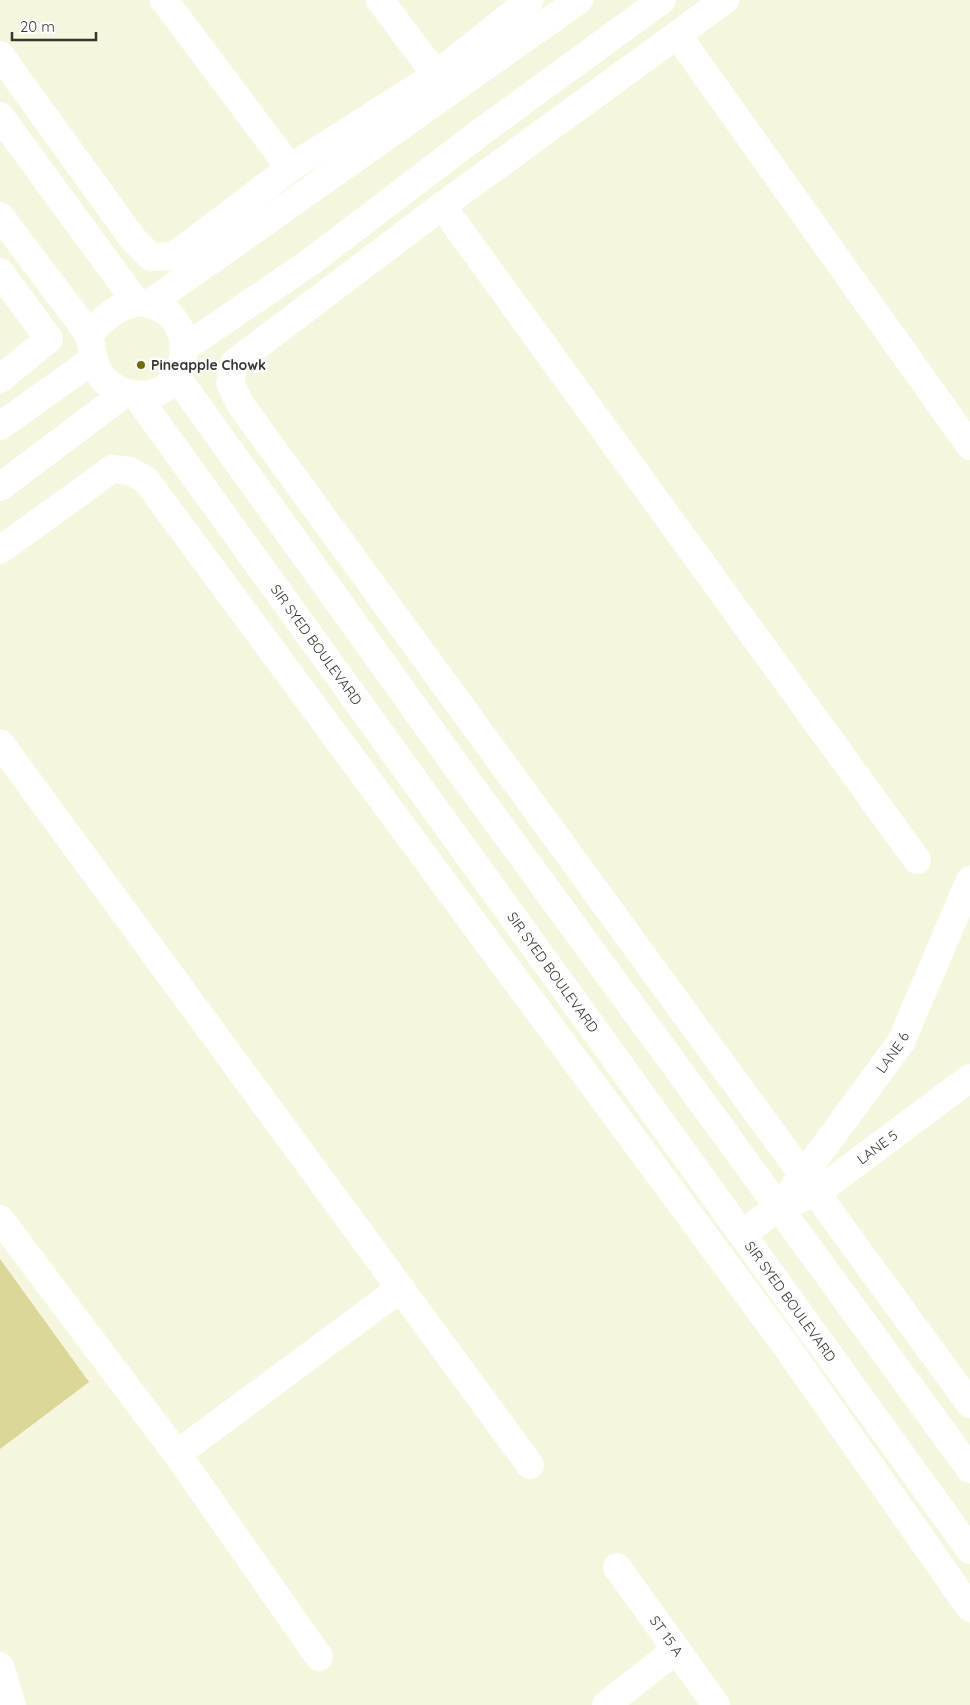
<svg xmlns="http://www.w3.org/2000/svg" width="970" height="1705" viewBox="0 0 970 1705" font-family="Quicksand,sans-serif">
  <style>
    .green { fill: #dbd798 }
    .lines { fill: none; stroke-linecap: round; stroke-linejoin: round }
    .minor { stroke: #fff; stroke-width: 28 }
    .poi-dot { fill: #746c07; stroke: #fff; stroke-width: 2 }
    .labels { text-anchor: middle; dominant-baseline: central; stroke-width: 5; stroke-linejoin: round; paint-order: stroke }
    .poi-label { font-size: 14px; font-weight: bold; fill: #37362e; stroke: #fff; text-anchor: start }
    .street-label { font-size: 14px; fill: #37362e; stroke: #fff }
  </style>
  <rect width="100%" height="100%" fill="#f6f5de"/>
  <path class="green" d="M0,1259l89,123 -89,67z"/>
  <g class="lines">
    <g class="minor">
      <path d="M164,0l126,168"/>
      <path d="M380,0l56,75"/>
      <path d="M725,0l-283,206 -208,157 -4,20 10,21 730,1000"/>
      <path d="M678,36l292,410"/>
      <path d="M0,55l133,184 18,18 23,-1 116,-88 146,-93 94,-75"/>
      <path d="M0,116l136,186"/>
      <path d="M442,206l475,654"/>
      <path d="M0,216l89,118"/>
      <path d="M0,272l49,67 -49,40"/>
      <path d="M136,302c69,2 59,103 -4,92 -15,-3 -27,-10 -34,-23 -6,-11 -6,-25 -9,-37 15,-16 26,-26 47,-32z"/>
      <path d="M149,304l430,-304"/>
      <path d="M184,348l125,-85 176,-134 177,-129"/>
      <path d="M176,376l281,391 513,702"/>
      <path id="s1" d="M136,395l834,1155"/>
      <path d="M0,426l94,-67"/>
      <path d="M0,487l125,-94"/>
      <path d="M0,550l112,-81 18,2 16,9 638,863 186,265"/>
      <path d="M0,743l530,722"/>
      <path id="s2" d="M793,1189l108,-147 69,-162"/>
      <path d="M0,1219l177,235 142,203"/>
      <path id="s3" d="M742,1234l38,-28 36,-13 154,-115"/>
      <path d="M177,1454l224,-166"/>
      <path id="s4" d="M617,1567l99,138"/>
      <path d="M0,1666l12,39"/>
      <path d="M606,1705l70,-55"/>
    </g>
  </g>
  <circle class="poi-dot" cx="141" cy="365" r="5"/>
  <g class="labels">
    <g class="poi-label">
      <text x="151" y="365">Pineapple Chowk</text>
    </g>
    <g class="street-label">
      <text stroke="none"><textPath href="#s1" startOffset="308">SIR SYED BOULEVARD</textPath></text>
      <text stroke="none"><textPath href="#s1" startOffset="712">SIR SYED BOULEVARD</textPath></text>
      <text stroke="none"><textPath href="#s2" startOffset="169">LANE 6</textPath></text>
      <text stroke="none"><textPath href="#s3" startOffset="162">LANE 5</textPath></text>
      <text stroke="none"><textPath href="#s1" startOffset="1118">SIR SYED BOULEVARD</textPath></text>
      <text stroke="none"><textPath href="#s4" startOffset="85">ST 15 A</textPath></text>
    </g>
  </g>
  <path d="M12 32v8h84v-8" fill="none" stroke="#37362e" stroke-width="2.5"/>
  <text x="20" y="32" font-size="15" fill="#37362e" stroke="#ffffff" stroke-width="4" paint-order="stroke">20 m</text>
</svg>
